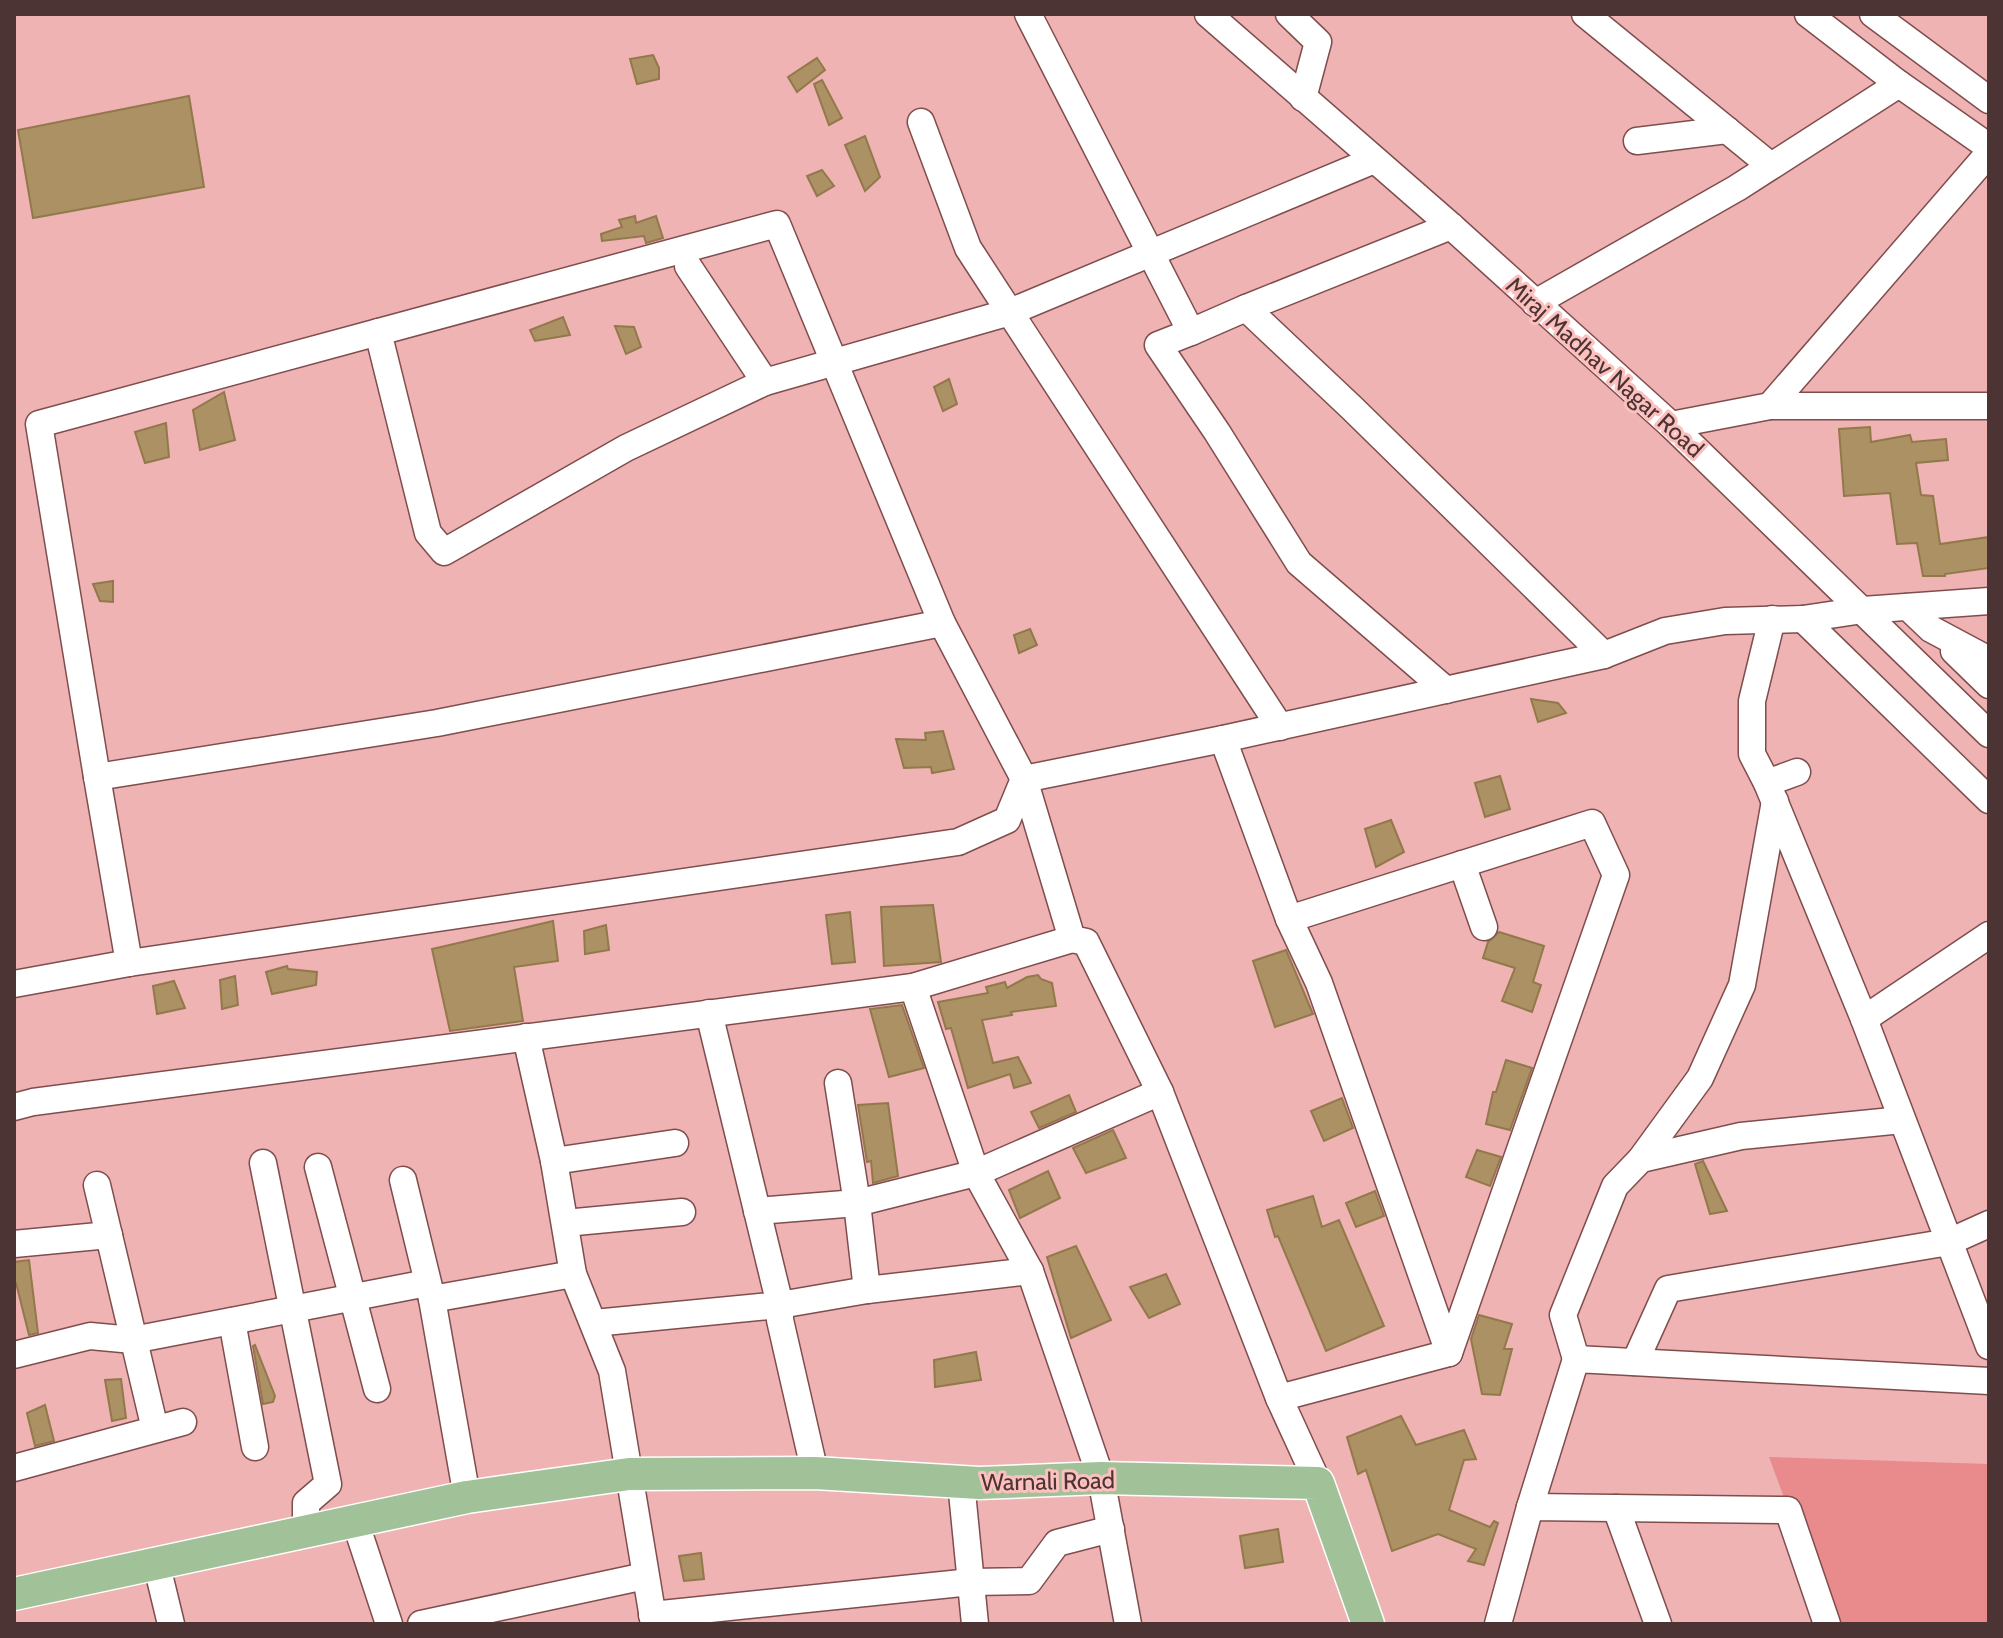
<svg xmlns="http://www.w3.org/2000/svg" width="2003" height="1638" viewBox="0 0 2003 1638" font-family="Cabin,sans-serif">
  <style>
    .green { fill: #e98b8c }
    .building { fill: #ac9164; stroke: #93784c; stroke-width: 2 }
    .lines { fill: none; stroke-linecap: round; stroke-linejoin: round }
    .minor-casing { stroke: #804d4d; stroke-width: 29 }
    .major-casing { stroke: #fff; stroke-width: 35 }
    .minor { stroke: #fff; stroke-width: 26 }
    .major { stroke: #a1c199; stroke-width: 32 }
    .labels { text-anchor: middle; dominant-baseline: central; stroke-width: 6; stroke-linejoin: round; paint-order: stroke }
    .street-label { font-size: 24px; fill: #4c3434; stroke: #fcc0bf }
  </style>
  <rect width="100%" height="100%" fill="#eeb3b2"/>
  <path class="green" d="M1769,1457l220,7v160h-158z"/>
  <g class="building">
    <path d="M653,55l6,13v11l-22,5 -7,-25z"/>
    <path d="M817,58l8,12 -28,22 -9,-15z"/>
    <path d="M822,80l20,38 -13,7 -15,-41z"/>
    <path d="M189,96l15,91 -171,31 -15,-88z"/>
    <path d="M865,136l15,41 -15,14 -20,-46z"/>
    <path d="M822,170l12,16 -17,10 -10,-20z"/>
    <path d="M635,216l1,7 20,-7 7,22 -17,5 -2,-7 -42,5 -1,-7 21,-7 -3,-7z"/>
    <path d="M563,317l7,18 -35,6 -5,-11z"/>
    <path d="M615,326l19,1 7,20 -15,7z"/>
    <path d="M949,379l8,25 -14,7 -9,-24z"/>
    <path d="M224,392l11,48 -35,10 -7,-40z"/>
    <path d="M166,423l3,34 -24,6 -10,-31z"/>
    <path d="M1870,427l1,15 39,-7 2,7 34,-3 2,21 -32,3 5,32 12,1 7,48 49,-7v31l-44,6v2h-22l-6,-33 -20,1 -7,-51 -46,3 -5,-67z"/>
    <path d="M113,581v21l-13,-1 -7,-17z"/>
    <path d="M1030,629l7,16 -18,8 -5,-18z"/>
    <path d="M1531,699l27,4 8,10 -28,9z"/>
    <path d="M943,731l11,38 -22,4 -1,-6 -27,1 -8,-29 30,1 -1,-7z"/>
    <path d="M1500,776l10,33 -25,8 -10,-34z"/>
    <path d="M1391,820l13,32 -28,15 -11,-38z"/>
    <path d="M933,905l8,57 -57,4 -3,-59z"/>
    <path d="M850,912l5,50 -23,2 -6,-49z"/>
    <path d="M553,921l5,40 -44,6 9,54 -73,10 -18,-82z"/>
    <path d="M606,925l3,25 -24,4 -1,-23z"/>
    <path d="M1499,932l45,14 -11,36 8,3 -9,27 -30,-11 13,-33 -32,-10 5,-16z"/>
    <path d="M1286,950l27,64 -38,13 -22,-66z"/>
    <path d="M287,966l1,3 29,3 -1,13 -44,9 -6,-22z"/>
    <path d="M1038,975l3,4 11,4 4,23 -45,6 1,3 -30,5 11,43 25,-6 13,26 -17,5 -4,-14 -42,14 -17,-60 -5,1 -8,-27 50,-9 -2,-6 19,-5 2,6 20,-11z"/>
    <path d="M235,976l3,29 -16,4 -2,-29z"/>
    <path d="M174,981l11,27 -28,6 -4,-28z"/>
    <path d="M902,1005l22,63 -35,9 -19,-68z"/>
    <path d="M1506,1060l26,8 -22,62 -24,-6 7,-32h3z"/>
    <path d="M1069,1095l7,17 -37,16 -8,-16z"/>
    <path d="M1342,1098l11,30 -29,13 -13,-30z"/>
    <path d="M888,1103l10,73 -25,7 -2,-22 -4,1 -9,-57z"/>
    <path d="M1113,1130l13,28 -40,15 -13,-25z"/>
    <path d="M1477,1150l24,7 -11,29 -24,-9z"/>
    <path d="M1703,1161l24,50 -17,3 -15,-50z"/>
    <path d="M1048,1171l12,27 -40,20 -11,-28z"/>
    <path d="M1375,1191l9,25 -28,11 -10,-24z"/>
    <path d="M1313,1196l9,31 17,-7 45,106 -58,25 -48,-115 -3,1 -8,-27z"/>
    <path d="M1076,1246l35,74 -40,18 -24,-81z"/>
    <path d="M29,1260l9,73 -9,2 -13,-52h-2v-21z"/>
    <path d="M1166,1274l14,30 -31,14 -19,-31z"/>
    <path d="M1479,1315l33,9 -8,25h8l-12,46 -18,-1 -11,-55z"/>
    <path d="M255,1345l20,51 -2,6 -10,2 -10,-58z"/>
    <path d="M976,1352l5,28 -46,7 -1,-27z"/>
    <path d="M121,1379l5,39 -14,3 -7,-41z"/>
    <path d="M45,1405l9,36 -19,5 -8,-33z"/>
    <path d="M1401,1416l15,29 48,-15 12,29 -12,1 -15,50 41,17 4,-6 4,2 -14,42 -16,-4 8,-12 -38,-15 -46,17 -26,-81 -8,4 -11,-37z"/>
    <path d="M1278,1529l5,33 -38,6 -5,-32z"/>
    <path d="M701,1553l3,26 -20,2 -5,-25z"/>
  </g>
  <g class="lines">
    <g class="minor-casing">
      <g id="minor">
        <path d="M1028,14l163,318 -33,13 59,87 82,131 147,127"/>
        <path d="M1208,14l243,212 220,199 318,309"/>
        <path d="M1289,14l29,28 -15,56"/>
        <path d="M1585,14l186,152"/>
        <path d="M1808,14l91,70 90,63"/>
        <path d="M1873,14l116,86"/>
        <path d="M921,122l47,126 312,479"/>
        <path d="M1637,141l90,-11"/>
        <path d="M1451,226l-205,82 106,100 252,247"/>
        <path d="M688,266l77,116 245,-70 364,-152"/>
        <path d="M1535,303l202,-115 162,-104"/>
        <path d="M378,332l50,201 16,19 182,-104 139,-66"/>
        <path d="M1191,332l55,-24"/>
        <path d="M1770,406l219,-253"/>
        <path d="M1671,425l99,-19h219"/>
        <path d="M1908,607l23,22 58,31"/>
        <path d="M1772,619l-20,82v53l15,29 30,-11"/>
        <path d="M1803,619l186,181"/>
        <path d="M1954,651l35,34"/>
        <path d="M1223,739l66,180 30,64 130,370 -170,45"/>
        <path d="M97,777l-58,-353 738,-200 165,399 82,156 48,160 14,3 74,150 119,306 39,85"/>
        <path d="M1767,783l97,236 125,327"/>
        <path d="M1462,864l22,63"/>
        <path d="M1289,919l303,-96 24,52 -167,478"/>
        <path d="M129,963l-32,-186 340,-54 505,-100"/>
        <path d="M14,984l115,-21 829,-121 49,-22 17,-41 199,-40 381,-84 61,-24 60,-10 78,-2 60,-9 126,-9"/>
        <path d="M913,987l63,186 54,98 71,207 27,146"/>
        <path d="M1864,1019l125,-84"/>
        <path d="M14,1107l19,-5 880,-115 159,-48"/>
        <path d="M1641,1159l59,-81 42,-93 33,-184"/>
        <path d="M554,1161l121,-18"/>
        <path d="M263,1163l65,321 -22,19v29"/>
        <path d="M318,1167l59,222"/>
        <path d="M403,1180l29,119 141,-25 -19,-113 -28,-124"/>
        <path d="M97,1185l58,244"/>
        <path d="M757,1211l100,-8 -19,-120"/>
        <path d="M565,1223l117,-11"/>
        <path d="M14,1244l95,-9"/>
        <path d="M573,1274l39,97 42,253"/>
        <path d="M867,1290l-10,-87 119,-30 184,-81"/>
        <path d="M432,1299l35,198"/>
        <path d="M232,1321l23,126"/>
        <path d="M594,1323l186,-18 -71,-292"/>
        <path d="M14,1355l76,-19 43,4 294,-57"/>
        <path d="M1576,1359l-13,-44 52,-129 26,-27 100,-23 161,-16"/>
        <path d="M1635,1362l33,-73 281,-47 40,-18"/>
        <path d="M14,1468l169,-46"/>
        <path d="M815,1473l-35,-153v-15l87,-15 163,-19"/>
        <path d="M961,1482l14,142"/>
        <path d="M1530,1507l46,-148 413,22"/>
        <path d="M1616,1508l42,116"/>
        <path d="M355,1521l34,103"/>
        <path d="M156,1562l15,62"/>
        <path d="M652,1615l319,-33 58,-1 28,-38 54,-14"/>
        <path d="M421,1624l224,-48"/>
        <path d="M1498,1624l32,-117 258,3 39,114"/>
      </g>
    </g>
    <g class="major-casing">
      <path id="major" d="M14,1594l453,-97 162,-23 186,-1 164,10 122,-5 217,5 50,141"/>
    </g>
    <use href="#minor" class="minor"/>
    <use href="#major" class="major"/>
  </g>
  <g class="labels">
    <g class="street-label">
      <text transform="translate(1605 367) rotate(42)">Miraj Madhav Nagar Road</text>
      <text transform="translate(1048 1481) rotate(-1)">Warnali Road</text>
    </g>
  </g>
  <rect width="2003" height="1638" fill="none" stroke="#4c3434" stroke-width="32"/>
</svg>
